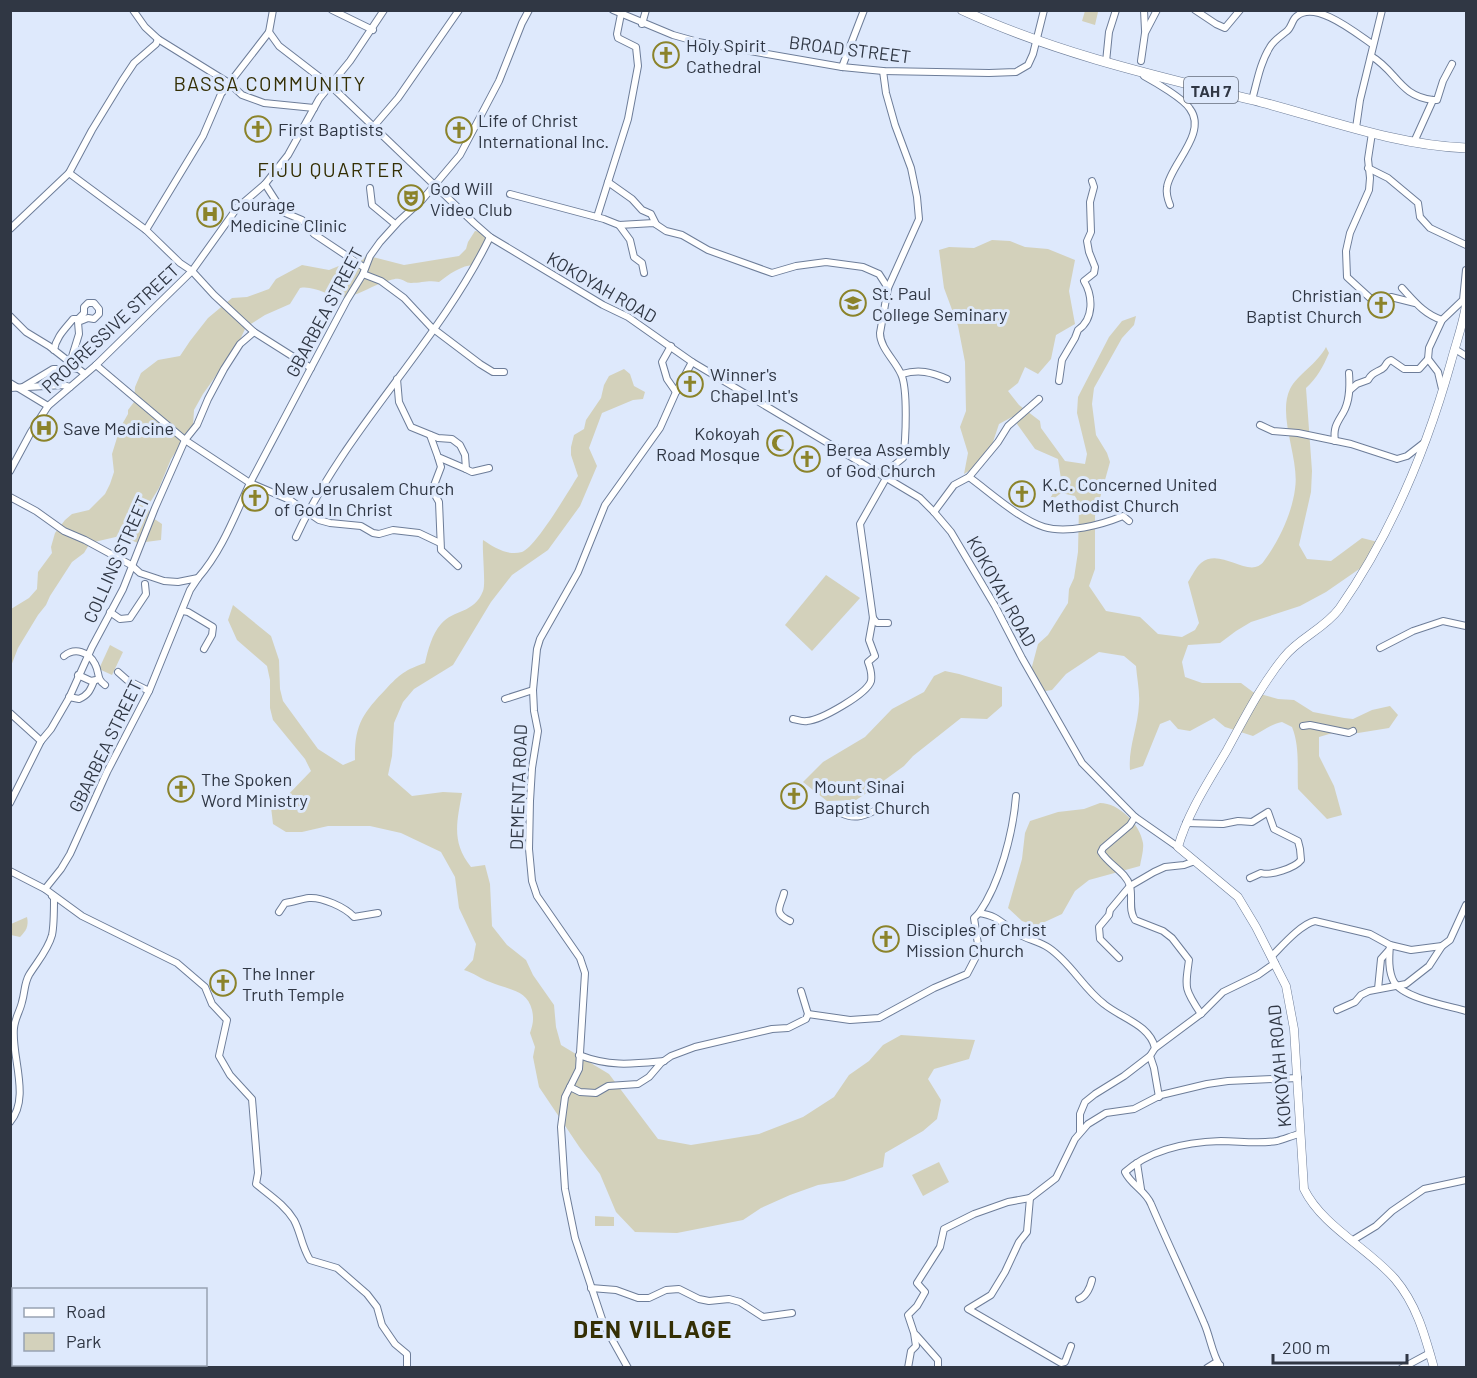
<svg xmlns="http://www.w3.org/2000/svg" width="1477" height="1378" viewBox="0 0 1477 1378" font-family="Barlow,sans-serif">
  <style>
    .green { fill: #d3d1bb }
    .lines { fill: none; stroke-linecap: round; stroke-linejoin: round }
    .minor-casing { stroke: #6d7d99; stroke-width: 8 }
    .major-casing { stroke: #6d7d99; stroke-width: 9 }
    .highway-casing { stroke: #6d7d99; stroke-width: 10 }
    .minor { stroke: #fff; stroke-width: 6 }
    .major { stroke: #fff; stroke-width: 8 }
    .highway { stroke: #fff; stroke-width: 9 }
    .labels { text-anchor: middle; dominant-baseline: central; stroke-width: 6; stroke-linejoin: round; paint-order: stroke }
    .shield { fill: #dee9fc; stroke: #646c7b; stroke-width: 1.5 }
    .shield-label { font-size: 16px; font-weight: bold; fill: #303744 }
    .poi-label { font-size: 18px; fill: #303744; stroke: #dee9fc; text-anchor: start }
    .street-label { font-size: 18px; fill: #303744; stroke: #dee9fc }
    .neighbourhood-label { font-size: 20px; letter-spacing: 1.5px; fill: #342f04; stroke: #dee9fc }
    .district-label { font-size: 24px; font-weight: bold; letter-spacing: 1.5px; fill: #342f04; stroke: #dee9fc }
  </style>
  <rect width="100%" height="100%" fill="#dee9fc"/>
  <g class="green">
    <path d="M1085,11l13,1 -3,13 -13,-4z"/>
    <path d="M475,231l7,1 11,9 -17,24c-13,-1 -27,9 -37,17 -11,-2 -17,1 -28,1 -5,0 -8,-4 -12,-4 -4,-1 -11,2 -14,3 -12,3 -24,12 -36,14 -18,4 -32,-11 -49,-8l-10,16 -25,11 -19,12 -9,19 -34,48 -9,16 -1,17 -22,32 -12,29 -10,16 -1,5 5,9 9,6 -1,16 -23,3 -18,-7 -30,7 -6,10 -12,9 -22,34 -4,9 -8,10 -20,33 -7,18v-57l18,-11 8,-9 1,-17 14,-19 -1,-6 4,-14 10,-13 7,-6 17,-4 16,-16 5,-10 4,-12 -2,-18 8,-26 8,-14v-4l6,-8 1,-15 6,-14 17,-13 22,-4 10,-15 18,-23 24,-20 15,-1 22,-8 7,-10 26,-14 27,5 27,-11 13,-3 35,9 55,-9 7,-7 2,-7z"/>
    <path d="M992,240l18,1 15,6 23,2 27,11 -6,31 6,33 -19,11 -5,24 -13,15 -13,-7 -7,16 -10,8 11,14 21,16 1,7 24,33 20,3 2,-10 -10,-41 1,-16 31,-60 13,-16 14,-5 -2,9 -12,13 -28,50 -2,16 4,31 11,18 3,9 -15,54v53l-6,17 17,25 34,6 18,17 24,3 13,-7 4,-7 -11,-41c4,-6 8,-15 13,-19 20,-17 49,18 63,-2 15,-20 28,-48 31,-72 5,-30 -18,-73 -5,-100 7,-14 28,-26 36,-42l3,6c-6,14 -12,25 -23,35l6,83 -1,21 -12,53 8,14 24,2 31,-23 16,4 -13,23 -39,27 -26,14 -49,16 -15,9 -16,12 -32,2 -6,17 3,15 17,6h39l12,9 25,7 16,1 19,12 31,6 9,1 19,-9 18,-4 8,9 -9,13 -31,5 -22,-1 -17,5v19l15,30 8,29 -15,4 -29,-30c-1,-21 2,-42 -6,-62l-10,-5c-11,2 -19,9 -29,14l-28,-9 -11,-9 -24,13 -12,-2 -8,-9 -10,4 -17,42 -13,4c-2,-22 8,-43 9,-66 1,-12 -2,-25 -3,-38l-12,-10 -25,-4 -33,22 -14,16 -12,2 -10,-18 8,-30 10,-9 20,-32 1,-14 5,-11 4,-26 1,-45 -4,-11 -14,-3 -14,11 14,-25 -3,-20 -23,-10 -23,-32 -13,7 -12,36 -23,14 4,-21 -8,-26 6,-16 -1,-49 -7,-36 -14,-38 -5,-38 10,-3 25,1z"/>
    <path d="M624,369l6,5 4,12 11,6 -2,7 -10,1 -31,13 -13,35 8,18 -17,40 -32,44 -36,25 -21,27 -38,63 -39,24 -11,13 -9,21 -2,33 -4,19 24,21 31,-4 19,1c-5,29 -11,49 9,74l14,-2 5,19 2,42 15,19 19,15 7,15 21,30 2,22 5,18 48,29 49,65 33,6 68,-11 44,-17 31,-20 15,-22 20,-14 14,-16 18,-10 74,5 -6,19 -35,10 -6,10 13,21 -4,19 -14,12 -38,22 -2,14 -39,14 -26,4 -28,10 -29,13 -18,12 -66,13 -42,-1 -19,-20 -16,-38 -20,-26 -41,-61 -6,-30 2,-10 -5,-14c3,-9 4,-14 2,-23 -5,-21 -24,-20 -42,-28 -9,-3 -16,-9 -26,-12l9,-10 3,-16 -17,-36 -4,-31 -14,-25 -40,-19 -31,-7h-42l-26,6h-16l-13,-8 -2,-17 14,-9 26,-27 -6,-12 -32,-39 -3,-12v-28l-3,-14 -30,-26 -9,-20 5,-15 38,31 8,24 1,29 3,12 35,48 25,16 12,-5c-1,-35 8,-47 31,-71 14,-15 19,-19 39,-26 3,-13 7,-29 16,-39 13,-15 33,-10 42,-33 3,-6 -1,-40 0,-51 12,8 25,16 39,12 14,-5 47,-62 56,-76l-7,-21v-8l3,-12 10,-6 2,-9 15,-22 3,-13 5,-9z"/>
    <path d="M826,575l34,23 -48,53 -27,-26z"/>
    <path d="M110,645l13,7 -11,23 -13,-6z"/>
    <path d="M945,671l14,3 43,13v19l-15,13 -26,-1 -48,38 -9,10 -33,24 -15,10 -29,1 -24,-19 20,-20 42,-25 27,-28 32,-17 10,-16z"/>
    <path d="M1100,803c19,0 40,21 43,40 1,7 -2,16 -3,23l-51,14 -14,11 -13,23 -26,12 -14,-5 -14,-13 14,-49 3,-26 5,-12 28,-9 26,-3z"/>
    <path d="M27,917c2,9 -1,14 -7,20l-9,-2v-11z"/>
    <path d="M939,1162l10,20 -26,14 -11,-21z"/>
    <path d="M595,1216l19,1v9h-19z"/>
  </g>
  <g class="lines">
    <g class="minor-casing">
      <g id="minor">
        <path d="M133,10l12,17 13,12 71,44 13,12 22,8 50,5"/>
        <path d="M332,10l41,20"/>
        <path d="M613,10l60,25 25,7 144,25 41,4 106,2 27,-1 12,-7 5,-11 11,-44"/>
        <path d="M1144,10l1,20"/>
        <path d="M1195,10l21,14 9,4 15,-18"/>
        <path d="M642,24l4,-14"/>
        <path d="M269,32l10,14 52,40 143,137 16,14 113,68 25,12 64,45 228,136 14,14 17,20 44,74 27,52 60,105 53,54 43,30"/>
        <path d="M1371,56c26,15 28,40 62,44h4l6,-19 9,-17"/>
        <path d="M1141,61l4,-28 12,-23"/>
        <path d="M1106,62l3,-30 7,-22"/>
        <path d="M842,67l22,-57"/>
        <path d="M1144,76c11,6 40,23 46,33 18,24 -20,56 -23,78 -1,6 1,13 3,18"/>
        <path d="M1212,90l2,-8h10l4,4v8"/>
        <path d="M1252,100c5,-18 8,-37 18,-53 4,-7 11,-11 17,-16 5,-4 5,-12 10,-15 19,-16 60,18 75,28"/>
        <path d="M374,126l24,-28 61,-88"/>
        <path d="M1356,128l4,-28 22,-90"/>
        <path d="M1372,133l-4,26 2,19 -1,12 -19,43 -4,18 1,26 23,21 15,2 6,-3 24,6"/>
        <path d="M1414,142l19,-42"/>
        <path d="M1368,168l20,10 30,25 2,14 10,11 36,17"/>
        <path d="M69,173l77,57 34,33 12,8 22,24 40,37 57,36"/>
        <path d="M608,182l24,17 10,11 9,4 5,10"/>
        <path d="M265,184l18,28 19,8 12,14 51,34"/>
        <path d="M370,188l2,17 23,19"/>
        <path d="M510,194l94,25 15,6 35,-2 12,8 16,4 26,15 64,23 24,-7 30,-4 37,5 16,7 9,14"/>
        <path d="M597,217l31,-98 10,-53 -2,-19 -18,-9 -1,-4 4,-20"/>
        <path d="M619,225l11,15 4,17 8,6 2,10"/>
        <path d="M10,229l59,-56 23,-43 30,-49 12,-18 22,-19 2,-5"/>
        <path d="M146,230l57,-94 18,-42 48,-62 4,-22"/>
        <path d="M363,274l18,7 23,17 27,29 49,37 13,8h11"/>
        <path d="M1402,288c13,14 22,26 40,32"/>
        <path d="M10,316l16,16 23,14 36,28"/>
        <path d="M671,346l-9,16 5,17 9,13"/>
        <path d="M1455,349l11,7"/>
        <path d="M54,350c2,-13 11,-21 19,-31h5l6,-6v-6l4,-4h6l5,6v5l-5,5 -6,-1 -10,4 1,12 -9,29"/>
        <path d="M96,365l89,75 65,43 40,17 29,20 11,3 31,3 12,7 6,1 14,-4 26,3 21,10"/>
        <path d="M902,374c17,-5 29,-2 45,5"/>
        <path d="M397,379l2,23 12,25 27,11 14,1 8,6 5,10 1,14 6,3 17,-4"/>
        <path d="M1059,381l3,-21 13,-22 3,-8c16,-11 15,-34 6,-49l10,-8 1,-6 -6,-15 -2,-11 4,-9 -1,-30 4,-15 -2,-6"/>
        <path d="M10,383l38,23"/>
        <path d="M23,387l30,-18h25"/>
        <path d="M10,388l53,-3 7,2"/>
        <path d="M1442,389l-4,-17 -10,-13 1,-11 13,-28 21,-20 3,-30"/>
        <path d="M1350,390l7,-6 11,-4c4,-7 7,-7 14,-11 5,-3 3,-7 9,-9l13,9h15l9,-10"/>
        <path d="M1260,425l13,6 25,2 53,11 46,15 10,-3 18,-14"/>
        <path d="M430,435l8,22 28,12"/>
        <path d="M1335,441c-2,-13 2,-18 8,-28 7,-12 7,-26 6,-40"/>
        <path d="M438,457l3,10 -8,21 2,7 4,7 2,48 17,16"/>
        <path d="M10,471l21,-39 17,-26 48,-41 96,-94 45,-63 28,-24 23,-29 31,-56 31,-38 34,-51"/>
        <path d="M969,477c22,16 50,42 75,50 23,7 57,-2 79,-11l6,5"/>
        <path d="M10,497l26,14 28,20 21,9 46,25 9,8 24,8 14,1 20,-4 -8,12 -41,101 -42,81 -37,82 -9,15 -16,20"/>
        <path d="M934,512l20,-27 15,-8 29,-35 10,-16 31,-27"/>
        <path d="M296,537c50,-109 142,-193 194,-300"/>
        <path d="M198,578c24,-27 37,-63 52,-95l97,-183 16,-26 7,-18 10,-14 19,-21 23,-21 38,-45 39,-74 23,-58 7,-13"/>
        <path d="M183,611l5,1 25,15 -1,8 -8,14"/>
        <path d="M110,612l10,7 10,-1 16,-24 -1,-10"/>
        <path d="M873,618l4,5h11"/>
        <path d="M1380,648l33,-17 30,-10 23,5"/>
        <path d="M64,656c11,-9 25,-4 31,8 5,9 1,15 10,21"/>
        <path d="M118,672l9,8 22,11"/>
        <path d="M78,675l13,6 5,-1"/>
        <path d="M69,697l10,2c9,-4 11,-8 15,-18"/>
        <path d="M505,699l28,-9"/>
        <path d="M10,713l31,28"/>
        <path d="M793,719c5,1 10,3 14,2 14,-1 60,-27 64,-40 1,-6 -1,-14 -3,-19l7,-6 -6,-16 4,-22 -13,-94 33,-58 10,-8c3,-18 5,-70 -2,-84 -6,-14 -21,-26 -21,-41l8,-45 31,-69 -2,-22 -6,-29 -16,-43 -9,-32 -3,-22"/>
        <path d="M1303,726l7,-1 39,8 4,-2"/>
        <path d="M10,803l31,-62 10,-12 18,-31 23,-51 31,-58 32,-81 30,-68 12,-15 11,-26 16,-30 16,-25 14,-12"/>
        <path d="M841,813c12,6 21,4 33,-2"/>
        <path d="M1135,817l-5,8 -27,23 -2,4c8,13 25,20 29,34 3,12 -2,24 5,34l28,11 9,7 17,22c-4,28 -5,29 12,54"/>
        <path d="M1186,823l37,1 15,-3 14,1 16,-10 6,17 24,12 2,8 1,11c-6,8 -31,16 -40,13l-11,5"/>
        <path d="M10,871l35,18 37,27 95,47 28,24 7,17 15,16 -8,36 11,19 22,24 6,74 -2,11c13,11 29,21 38,36 7,13 7,25 16,40l27,8 30,26 10,13 5,18 13,19 12,10v14"/>
        <path d="M784,893c-3,13 -12,20 6,28"/>
        <path d="M279,912l6,-9c8,-1 16,-4 24,-5 13,-1 36,9 45,19l24,-4"/>
        <path d="M979,913c21,-30 34,-80 37,-117"/>
        <path d="M1390,945c-1,12 -2,26 4,37 9,16 55,24 72,29"/>
        <path d="M1271,957c11,-11 30,-33 44,-36l55,13 20,11 21,5 31,-4 8,-6 16,-35"/>
        <path d="M1119,958l-19,-19 -1,-12 10,-12 1,-5 20,-24 24,-14 11,-5 19,-2 11,-4"/>
        <path d="M1378,989l3,-30 8,-9"/>
        <path d="M1337,1010l18,-8 6,-7 8,-4 37,-7 23,-18 13,-20"/>
        <path d="M808,1014l42,6 29,-2 55,-30 33,-14 12,-23 -5,-33 5,-5c19,3 21,9 36,19 10,7 24,9 34,16 22,15 34,40 55,56 17,14 46,21 51,44l-5,8 4,12 5,29"/>
        <path d="M1155,1048l47,-35 21,-21 35,-17 17,-12"/>
        <path d="M579,1055c31,12 53,9 85,6"/>
        <path d="M570,1087l10,5 16,1 12,-7 30,-2 11,-7 12,-14 10,-7 24,-9 77,-18 16,-1 18,-9 2,-5 -7,-23"/>
        <path d="M10,1122c21,-24 1,-66 4,-94 1,-10 6,-17 8,-26 3,-10 2,-18 7,-27 8,-13 19,-25 23,-40 2,-9 2,-27 2,-37l-2,-2"/>
        <path d="M1080,1132v-18l5,-12 10,-8 29,-18 26,-20"/>
        <path d="M1137,1163l4,26"/>
        <path d="M1030,1198l-3,34 -8,10 -14,30 -14,23 -23,14 93,54 4,-1 6,-16"/>
        <path d="M1353,1240l23,-14 16,-15 32,-22 42,-9"/>
        <path d="M591,1288l25,2 22,8h11l17,-8 13,-1 20,10 10,2 20,-2 11,3 23,15 29,-4"/>
        <path d="M1079,1299c8,-3 11,-11 13,-19"/>
        <path d="M916,1335l22,25v8"/>
        <path d="M1220,1366c-8,-12 -10,-30 -16,-43 -17,-40 -36,-79 -53,-119 -5,-13 -20,-19 -26,-32 26,-23 62,-30 96,-31 18,0 37,3 56,0 7,-2 15,-5 22,-7"/>
        <path d="M628,1368l-24,-43 -29,-87 -10,-49 -4,-62 4,-30 14,-28 6,-96 -5,-15 -43,-62 -5,-15 -3,-32 1,-48 2,-33 6,-37 -4,-20 -1,-21 4,-41 3,-10 38,-67 27,-67 55,-77 16,-36 16,-30"/>
        <path d="M908,1368l3,-17 5,-5 -2,-13 -6,-18 9,-9 8,-14 -8,-9 23,-36 4,-18 30,-15 34,-12 22,-4 26,-20 19,-39 13,-15 18,-11 28,-4 27,-14 46,-11 21,-3 70,-3"/>
        <path d="M1207,1368l8,-5 5,2"/>
        <path d="M1402,1368l28,-15"/>
      </g>
    </g>
    <g class="major-casing">
      <path id="major" d="M1434,1368c-9,-32 -17,-63 -39,-89 -27,-31 -73,-53 -91,-90l-10,-160 -8,-43 -30,-59 -18,-30 -60,-50c10,-35 31,-66 49,-97 17,-31 34,-65 57,-93 15,-19 40,-28 55,-48 51,-73 88,-161 112,-247 5,-19 12,-37 15,-57"/>
    </g>
    <g class="highway-casing">
      <path id="highway" d="M962,10c93,43 193,66 291,90 71,18 140,45 213,48"/>
    </g>
    <use href="#minor" class="minor"/>
    <use href="#major" class="major"/>
    <use href="#highway" class="highway"/>
  </g>
  <defs>
    <g id="church-ring" transform="scale(1.35)"><circle r="9.5" fill="#dee9fc" stroke="#8b832a" stroke-width="1.5"/><path d="M-1.2-6h2.4v3.5h3.3v2.4h-3.3V6h-2.4V-.1h-3.3v-2.4h3.3Z" fill="#8b832a"/></g>
    <g id="theatre-ring" transform="scale(1.35)"><circle r="9.5" fill="#dee9fc" stroke="#8b832a" stroke-width="1.5"/><path d="M-5-5.5Q0-4 5-5.5V0Q5 5 0 6Q-5 5-5 0ZM-3.3-2.5H-1v1.5H-3.3ZM1-2.5H3.3v1.5H1ZM-2.8 1Q0 5.5 2.8 1Z" fill="#8b832a"/></g>
    <g id="hospital-ring" transform="scale(1.35)"><circle r="9.5" fill="#dee9fc" stroke="#8b832a" stroke-width="1.5"/><path d="M-5-5h3v3.5h4V-5h3V5h-3V1.5h-4V5h-3Z" fill="#8b832a"/></g>
    <g id="university-ring" transform="scale(1.35)"><circle r="9.5" fill="#dee9fc" stroke="#8b832a" stroke-width="1.5"/><path d="M0-5L7-2L0 1L-7-2ZM-4 1L0 2.5L4 1V4Q0 6-4 4Z" fill="#8b832a"/></g>
    <g id="mosque-ring" transform="scale(1.35)"><circle r="9.5" fill="#dee9fc" stroke="#8b832a" stroke-width="1.5"/><path d="M3.5-4.9A6 6 0 1 0 3.5 4.9A5 5 0 1 1 3.5-4.9Z" fill="#8b832a"/></g>
  </defs>
  <g fill-rule="evenodd">
    <use href="#church-ring" x="666" y="55"/>
    <use href="#church-ring" x="258" y="129"/>
    <use href="#church-ring" x="459" y="130"/>
    <use href="#theatre-ring" x="411" y="198"/>
    <use href="#hospital-ring" x="210" y="214"/>
    <use href="#university-ring" x="853" y="303"/>
    <use href="#church-ring" x="1381" y="305"/>
    <use href="#church-ring" x="690" y="384"/>
    <use href="#hospital-ring" x="44" y="428"/>
    <use href="#mosque-ring" x="780" y="443"/>
    <use href="#church-ring" x="807" y="459"/>
    <use href="#church-ring" x="1022" y="494"/>
    <use href="#church-ring" x="255" y="498"/>
    <use href="#church-ring" x="181" y="789"/>
    <use href="#church-ring" x="794" y="796"/>
    <use href="#church-ring" x="886" y="939"/>
    <use href="#church-ring" x="223" y="983"/>
  </g>
  <g class="labels">
    <rect class="shield" x="1184" y="77" width="54" height="26" rx="4.5"/>
    <g class="shield-label">
      <text x="1211" y="90">TAH 7</text>
    </g>
    <g class="poi-label">
      <text x="686" y="45">Holy Spirit<tspan x="686" dy="21">Cathedral</tspan></text>
      <text x="478" y="120">Life of Christ<tspan x="478" dy="21">International Inc.</tspan></text>
      <text x="278" y="129">First Baptists</text>
      <text x="430" y="188">God Will<tspan x="430" dy="21">Video Club</tspan></text>
      <text x="230" y="204">Courage<tspan x="230" dy="21">Medicine Clinic</tspan></text>
      <text x="872" y="293">St. Paul<tspan x="872" dy="21">College Seminary</tspan></text>
      <text x="1362" y="295" text-anchor="end">Christian<tspan x="1362" dy="21">Baptist Church</tspan></text>
      <text x="710" y="374">Winner's<tspan x="710" dy="21">Chapel Int's</tspan></text>
      <text x="63" y="428">Save Medicine</text>
      <text x="760" y="433" text-anchor="end">Kokoyah<tspan x="760" dy="21">Road Mosque</tspan></text>
      <text x="826" y="449">Berea Assembly<tspan x="826" dy="21">of God Church</tspan></text>
      <text x="1042" y="484">K.C. Concerned United<tspan x="1042" dy="21">Methodist Church</tspan></text>
      <text x="274" y="488">New Jerusalem Church<tspan x="274" dy="21">of God In Christ</tspan></text>
      <text x="201" y="779">The Spoken<tspan x="201" dy="21">Word Ministry</tspan></text>
      <text x="814" y="786">Mount Sinai<tspan x="814" dy="21">Baptist Church</tspan></text>
      <text x="906" y="929">Disciples of Christ<tspan x="906" dy="21">Mission Church</tspan></text>
      <text x="242" y="973">The Inner<tspan x="242" dy="21">Truth Temple</tspan></text>
    </g>
    <g class="street-label">
      <text transform="translate(850 49) rotate(7)">BROAD STREET</text>
      <text transform="translate(602 287) rotate(30)">KOKOYAH ROAD</text>
      <text transform="translate(324 312) rotate(-62)">GBARBEA STREET</text>
      <text transform="translate(110 328) rotate(-43)">PROGRESSIVE STREET</text>
      <text transform="translate(116 559) rotate(-66)">COLLINS STREET</text>
      <text transform="translate(1002 591) rotate(61)">KOKOYAH ROAD</text>
      <text transform="translate(105 746) rotate(-64)">GBARBEA STREET</text>
      <text transform="translate(518 787) rotate(-88)">DEMENTA ROAD</text>
      <text transform="translate(1279 1066) rotate(-95)">KOKOYAH ROAD</text>
    </g>
    <g class="neighbourhood-label">
      <text x="270" y="83">BASSA COMMUNITY</text>
      <text x="331" y="169">FIJU QUARTER</text>
    </g>
    <g class="district-label">
      <text x="653" y="1328">DEN VILLAGE</text>
    </g>
  </g>
  <rect width="1477" height="1378" fill="none" stroke="#303744" stroke-width="24"/>
  <rect x="12" y="1288" width="195" height="78" fill="#dee9fc" stroke="#98a2b2" stroke-width="1.5"/>
  <rect x="24" y="1308" width="30" height="9" fill="#ffffff" stroke="#98a2b2" stroke-width="1.5"/>
  <text x="66" y="1318" font-size="18" fill="#303744">Road</text>
  <rect x="24" y="1333" width="30" height="18" fill="#d3d1bb" stroke="#98a2b2" stroke-width="1.5"/>
  <text x="66" y="1348" font-size="18" fill="#303744">Park</text>
  <path d="M1273 1354v9h134v-9" fill="none" stroke="#303744" stroke-width="3"/>
  <text x="1282" y="1354" font-size="18" fill="#303744" stroke="#dee9fc" stroke-width="4.5" paint-order="stroke">200 m</text>
</svg>
